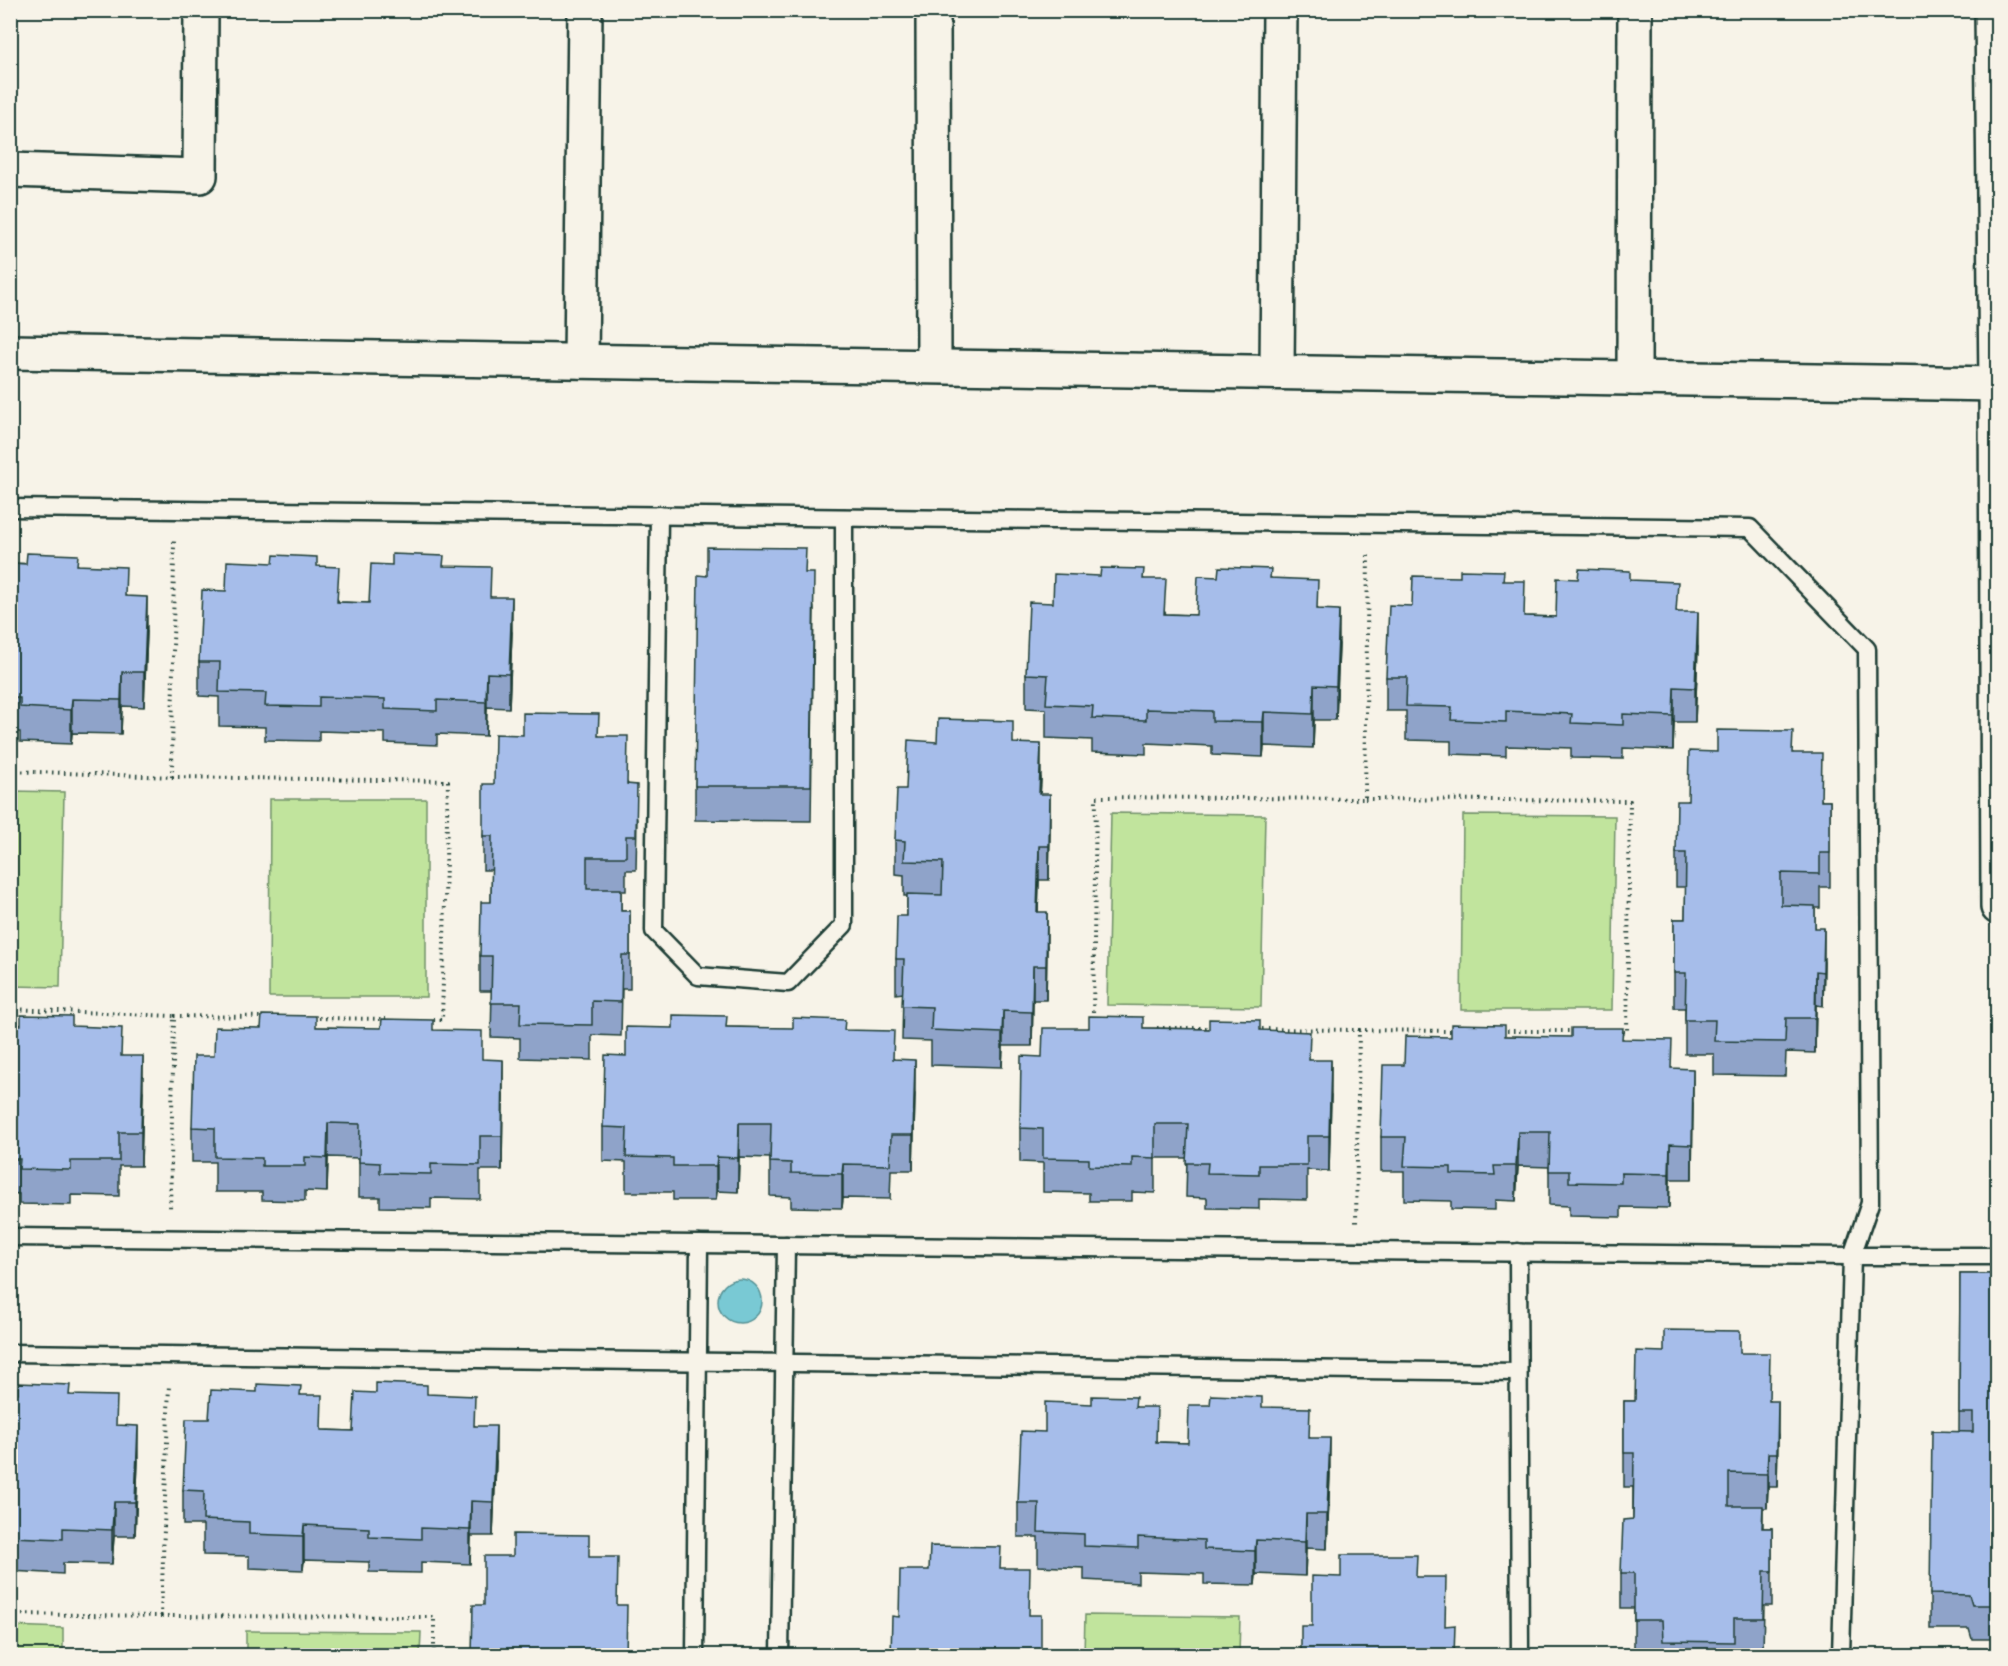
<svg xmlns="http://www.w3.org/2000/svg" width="2008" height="1666" viewBox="0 0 2008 1666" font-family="'Patrick Hand',sans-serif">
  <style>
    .green { fill: #c1e49d; stroke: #709068; stroke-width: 1.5 }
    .water { fill: #79c9d4; stroke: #559194; stroke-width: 1.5 }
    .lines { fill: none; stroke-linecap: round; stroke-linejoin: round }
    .lane-casing { stroke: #1f3d34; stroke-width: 21 }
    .street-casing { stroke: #1f3d34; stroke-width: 38 }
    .path { stroke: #1f3d34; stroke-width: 4; stroke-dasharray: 1.5 4.5; stroke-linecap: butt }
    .lane { stroke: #f7f3e8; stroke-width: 16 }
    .street { stroke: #f7f3e8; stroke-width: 33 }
    .wall { fill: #8fa3c9; stroke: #1f3d34; stroke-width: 1.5 }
    .shaded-wall { fill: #7484a4; stroke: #1f3d34; stroke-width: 1.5 }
    .building { fill: #a6bdea; stroke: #1f3d34; stroke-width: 1.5 }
  </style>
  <rect width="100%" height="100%" fill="#f7f3e8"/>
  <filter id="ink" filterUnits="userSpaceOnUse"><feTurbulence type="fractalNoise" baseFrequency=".0167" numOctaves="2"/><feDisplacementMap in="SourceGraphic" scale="12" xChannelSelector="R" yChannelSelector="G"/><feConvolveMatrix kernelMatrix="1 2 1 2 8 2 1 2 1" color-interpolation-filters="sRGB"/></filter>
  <g filter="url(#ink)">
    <g class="green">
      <path d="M11,791l53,1 -4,195 -49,-1z"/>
      <path d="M270,799h156v198h-157z"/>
      <path d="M1111,813l154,2 -4,192 -154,-2z"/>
      <path d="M1463,815l152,1 -3,194h-151z"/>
      <path d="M1085,1615l155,2 -1,38h-155z"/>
      <path d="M11,1626l52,2v27h-52z"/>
      <path d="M246,1631l175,1 -1,23h-174z"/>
    </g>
    <circle class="water" cx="740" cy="1301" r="22"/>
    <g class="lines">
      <g class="lane-casing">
        <g id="lane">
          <path d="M10,508l1740,20 117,121 3,554 -18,53 -1842,-19"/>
          <path d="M659,515l-5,416 44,45 90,7 56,-58v-407"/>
          <path d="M1518,1252l2,404"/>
          <path d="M10,1353l1507,19"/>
          <path d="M695,1656l4,-412"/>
          <path d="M780,1656l6,-411"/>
          <path d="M1841,1656l11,-400h146"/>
        </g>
      </g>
      <g class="street-casing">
        <g id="street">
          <path d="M933,10l1,356"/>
          <path d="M1992,10l4,374 2,523"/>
          <path d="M10,170l190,6 1,-166"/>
          <path d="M10,352l1988,32"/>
          <path d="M581,361l4,-351"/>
          <path d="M1277,372l3,-362"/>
          <path d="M1634,378l1,-368"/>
        </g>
      </g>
      <g class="path">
        <path d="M10,771l162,6 2,-237"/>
        <path d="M172,777l276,4 -6,239h-12"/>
        <path d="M1365,799l265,2 -3,231h-9"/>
        <path d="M10,1009l164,7 -4,195"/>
        <path d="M174,1016l92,1"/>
        <path d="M313,1018l73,1"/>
        <path d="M1093,1018l3,-221 269,2 3,-246"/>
        <path d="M1157,1028h55"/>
        <path d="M1256,1029l103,1 -3,193"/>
        <path d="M1359,1030l95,1"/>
        <path d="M1501,1031h73"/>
        <path d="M10,1614l151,2 8,-232"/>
        <path d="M161,1616l273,1v39"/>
      </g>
      <use href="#lane" class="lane"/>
      <use href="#street" class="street"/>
    </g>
    <g class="wall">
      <path d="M10,563l68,2 48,31 21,35 -3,76 -22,-1 -1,28 -49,-1 -1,11 -51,-2v-10h-10z"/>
      <path d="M317,566l22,36 30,1 75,-37 47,31 21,35 -3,76 -22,-1 -1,29 -49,-2v11l-52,-2v-10l-66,-2v10l-54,-1v-13l-46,-1v-29l-20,-1v-34l27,-71z"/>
      <path d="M806,573l8,35 -3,213 -116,-1v-34l12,-210z"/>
      <path d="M1271,578l47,31 21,35 -3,76h-22l-1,28 -49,-2 -1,11 -51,-2v-9l-66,-3v11l-54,-2v-12l-46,-2v-29l-20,-1v-34l27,-71 91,-24 22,35 30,1z"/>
      <path d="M1630,580l48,32 20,35 -3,75h-21l-1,28 -50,-2v11l-52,-1v-10l-65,-2v10l-55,-2v-13l-45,-1v-29h-20v-34l118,-96 21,35 31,1z"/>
      <path d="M523,735l76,1 29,48 9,35 -1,51h-10v21h-5v20h9v78h-8l-1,47 -29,-1v25l-72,-2v-20l-29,-1 1,-46h-12v-35l11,-54 1,-32h-9v-34l11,-52z"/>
      <path d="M1013,743l28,35 -1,16 10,35 -1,51h-10l-1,32 9,34 -1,54h-13l-1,46h-29l-1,21 -71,-2v-24l-29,-1 1,-47 -7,1v-35l11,-43v-20h-3v-21l-9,-1v-34l11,-51z"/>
      <path d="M1793,753l29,48h8v86h-10v21h-5v20l9,34 -1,44 -7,-1 -1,48 -29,-1 -1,24 -71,-1v-21h-29v-46h-11v-89h11l1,-32h-10v-34l12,-52z"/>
      <path d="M10,1025l62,1 50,30 21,35 -2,75h-22v30l-48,-1v10l-52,-1v-10l-9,-1z"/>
      <path d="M316,1027l117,3 49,29 21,35 -1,76h-22v29l-49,-1v10l-51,-1v-10h-21v-39l-31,-1 -1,35 -22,-1v10l-43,-1v-8h-47v-30h-23v-35l22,-71 47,-28z"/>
      <path d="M727,1027l118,3 49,29 21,35 -2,76h-22l-1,29 -47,-1 -1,10 -51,-1v-10l-21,-1v-38l-31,-1 -1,35 -21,-1 -1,9h-43v-8h-47v-30l-23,-1v-34l23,-71z"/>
      <path d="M1089,1028h54l117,2 50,30 21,35 -2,76 -22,-1v30l-48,-1v10l-52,-1v-10l-21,-1 1,-39h-32v35l-23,-1v9h-43v-8l-46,-1v-29l-23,-1v-34l22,-71z"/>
      <path d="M1505,1036l118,3 49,29 21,35 -1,76h-22l-1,29 -48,-1v10l-52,-1v-10l-20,-1v-38l-31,-1 -2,35 -21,-1v10l-44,-1v-8l-47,-1v-29h-23v-34l23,-72 47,-28z"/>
      <path d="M1998,1265v374h-26l-3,-10h-39v-35l29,-162 1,-158h34z"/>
      <path d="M1740,1353l29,48 9,34 -1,52h-9l-1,21h-4v20h9v78h-8l-1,46h-29v4l-100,-1v-47h-13v-35l12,-54v-32h-9v-86h11z"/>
      <path d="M10,1393l60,2 47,30 21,35 -3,76h-21l-2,28 -49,-1v11l-52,-3z"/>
      <path d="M376,1393l51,1 48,32 21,35 -3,75h-22l-1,28 -49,-2v11l-52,-1v-10l-65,-2 -1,10 -54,-2v-12l-46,-1v-30h-20v-35l26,-71 92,-24 21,35 31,1z"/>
      <path d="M1136,1407l21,35 31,1 74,-36 48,31 20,35 -3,76 -21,-1 -1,28 -49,-2 -1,11 -51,-1v-10l-66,-2v11l-54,-3v-12l-46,-2v-29h-20v-34l27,-71z"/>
    </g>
    <g class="shaded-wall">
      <path d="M147,597v34l-3,76v-35z"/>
      <path d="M512,597v35l-3,76v-34z"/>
      <path d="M1339,610v34l-3,76v-34z"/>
      <path d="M1698,612v35l-3,75v-34z"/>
      <path d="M122,672v34l-1,28v-34z"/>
      <path d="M487,673v34l-1,29v-34z"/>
      <path d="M1314,685v35l-1,28v-34z"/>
      <path d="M1674,687v35l-1,28v-34z"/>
      <path d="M72,699v34l-1,11v-34z"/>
      <path d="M1264,712v34l-1,11v-35z"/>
      <path d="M1041,744v34l-2,50v-34z"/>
      <path d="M1050,794v35l-1,51v-34z"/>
      <path d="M1039,846v34l-2,66v-34z"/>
      <path d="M1047,912v34l-1,54v-34z"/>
      <path d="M1824,928v34l-1,44v-34z"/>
      <path d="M1033,966v34l-1,46v-34z"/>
      <path d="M1816,971v34l-1,48v-35z"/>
      <path d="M1003,1011v35l-1,21v-34z"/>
      <path d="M143,1056v35l-2,75v-34z"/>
      <path d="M503,1060v34l-1,76v-34z"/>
      <path d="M915,1060v34l-2,76v-35z"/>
      <path d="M1331,1060v35l-2,76v-35z"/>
      <path d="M1693,1069v34l-1,76v-34z"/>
      <path d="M328,1123v34l-1,35v-34z"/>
      <path d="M739,1123v34l-1,35v-34z"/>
      <path d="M1518,1132v34l-2,35v-35z"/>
      <path d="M1670,1144v35l-1,29v-34z"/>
      <path d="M717,1157v34l-1,9v-34z"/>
      <path d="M843,1164v34l-1,10v-34z"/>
      <path d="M1778,1401v34l-1,52v-34z"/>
      <path d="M138,1426v34l-3,76v-34z"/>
      <path d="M496,1426v35l-3,75v-34z"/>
      <path d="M1330,1438v35l-3,76v-35z"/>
      <path d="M1768,1453v34l-1,21v-34z"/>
      <path d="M471,1501v35l-1,28v-34z"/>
      <path d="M114,1502v34l-2,28v-34z"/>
      <path d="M1306,1514v34l-1,28v-34z"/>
      <path d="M304,1525v35l-1,10v-34z"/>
      <path d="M1256,1540v34l-1,11v-34z"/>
    </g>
    <g class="building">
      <path d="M707,547l99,1 -1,25h9l-3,213h-116l3,-211 9,1z"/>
      <path d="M27,553l51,2 -1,10 49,2 -1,29 22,1 -3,75h-22l-1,28 -49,-1 -1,11 -51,-3v-9h-10v-135l16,1z"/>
      <path d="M392,554l52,2 -1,10 48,1 -1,30h22l-3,77 -22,-1 -1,29 -49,-2v11l-52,-2v-10l-66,-2v10l-54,-1 1,-13 -47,-1 1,-30h-21l3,-72 24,1 1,-30 46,2 1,-8 43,2v9l22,1 -2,35 32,1 2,-39 21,1z"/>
      <path d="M1219,567l52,2 -1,9 48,2 -1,29 22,1 -3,76 -22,-1 -1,29 -49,-2 -1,10 -51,-1v-10l-66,-2v11l-54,-2 1,-12 -47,-2 2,-29 -22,-1 3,-72 24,1 1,-29 46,2 1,-8 43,1 -1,10h23l-2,35 32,1 2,-39 20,1z"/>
      <path d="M1579,569l51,2v9l48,2 -2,30h22l-3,76 -21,-1 -1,29 -50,-2v11l-52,-2 1,-9 -66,-3v11l-55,-2 1,-13 -46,-1 1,-29h-21l3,-72 23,1 1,-30 47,1v-7l44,1 -1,10h22l-1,35 32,1 1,-39 21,1z"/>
      <path d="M523,713l76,1 -1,22h30l-1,48 10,1 -1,51h-10v21h-39v32h34v22h9v44h-8l-1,47 -29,-1v24l-72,-1 1,-21h-30l1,-47h-12l1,-54h10l1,-66h-9v-52h11l1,-50 28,1z"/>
      <path d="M938,719l75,2v22l28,1 -2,50h11l-1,52h-10l-2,66h10l-1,54h-13l-1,46 -29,-1 -1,22 -71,-3 1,-23 -30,-1 2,-47h-8l1,-43h10v-22l35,1 1,-33 -39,-1 1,-20 -10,-1 2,-51h9l2,-49 29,2z"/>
      <path d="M1717,730l76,1 -1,22h30l-1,48h9v52h-10v21l-39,-1v32l34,1v22h9l-1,44 -7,-1 -1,47h-29l-1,24 -71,-1 1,-21h-30l1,-47h-12v-54h11l1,-66h-10l1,-52h11l1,-50 28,1z"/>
      <path d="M21,1015l51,1v10l50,2 -1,28h22l-2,76h-22v29h-48v9l-52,-1 1,-10h-10v-134h11z"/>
      <path d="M262,1015l54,1v11l65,1 1,-9 51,1v10l49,1v28l21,1 -1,76h-22v29l-49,-1v10l-51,-1v-10l-21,-1 1,-38 -32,-1 -1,35 -22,-1v9h-43v-8l-47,-1v-29l-23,-1 2,-71h20l1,-29 46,1z"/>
      <path d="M673,1015l54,1 -1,11 67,1v-10l52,2 -1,10 50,1 -1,28 22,1 -2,75h-22l-1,30 -47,-1 -1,10 -51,-1v-10l-21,-1 1,-39h-32l-1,35 -21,-1 -1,9h-43v-8l-47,-1 1,-29 -24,-1 2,-72 21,1v-29l47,1z"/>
      <path d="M1089,1016l54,1v11l66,1v-10l51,1v10l50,2 -1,28h22l-2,76h-22v29h-48v9l-52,-1 1,-10h-22l2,-39h-33v34l-23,-1v10l-43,-1v-7l-46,-1v-29l-23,-1 1,-72 21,1 1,-29h46z"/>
      <path d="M1451,1024l54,1v11l66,1v-9h52l-1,11 50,1 -1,28 22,1 -1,76 -22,-1 -1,30 -48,-1v10l-52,-1v-11h-20l1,-39h-32l-2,34h-22l1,9 -44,-1v-7l-47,-1 2,-29h-25l2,-72h21l1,-29 46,1z"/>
      <path d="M1994,1265h4v340h-26l-3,-10 -39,-1 2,-163 41,1v-19h-14l1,-139h35z"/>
      <path d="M1664,1330l76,1v22h30l-1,48h9l-1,52h-9l-1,21 -38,-1v33h34l-1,22h10v43h-8l-1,47h-29v24l-71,-1 -1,-21h-28v-47h-13l2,-53 10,-1 1,-66h-10v-52h11l1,-50 28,1z"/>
      <path d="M18,1383l52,2 -1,10 48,1 -1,29 22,1 -3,76h-21l-2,28 -49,-2v11l-52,-2 -1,-144h8z"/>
      <path d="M376,1383l51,2v9l48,2 -1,30h22l-3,76 -22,-1 -1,29 -49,-2v11l-52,-2v-9l-65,-3 -1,11 -54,-2v-12l-46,-2 1,-29 -21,-1 3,-71h23l2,-29 46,2v-8l44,2 -1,9h22l-1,35 32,1 2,-39 21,1z"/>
      <path d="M1211,1395l51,2v10l48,1 -1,30h21l-3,76h-21l-1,28 -49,-2 -1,11 -51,-2v-9l-66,-3v11l-54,-2v-12l-46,-2 1,-29h-21l3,-72 24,1v-30l47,2v-8l44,1 -1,10h22l-1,35 32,1 1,-38h21z"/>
      <path d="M513,1534l76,1v22h29l-1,48h10l-1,51h-154l1,-51h11v-49h29z"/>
      <path d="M930,1546l71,1 -1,21h30l-1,47h12v41h-150l1,-40 7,1 1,-47h29z"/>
      <path d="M1341,1555h76l-1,22h30l-1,49 10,-1 -1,31h-153v-30h11v-50l29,1z"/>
      <path d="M1968,1648l30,1v7h-33z"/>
    </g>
  </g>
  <rect width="2008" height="1666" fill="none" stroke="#f7f3e8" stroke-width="36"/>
  <rect x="18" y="18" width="1972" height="1630" fill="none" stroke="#1f3d34" stroke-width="2" filter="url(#ink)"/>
</svg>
